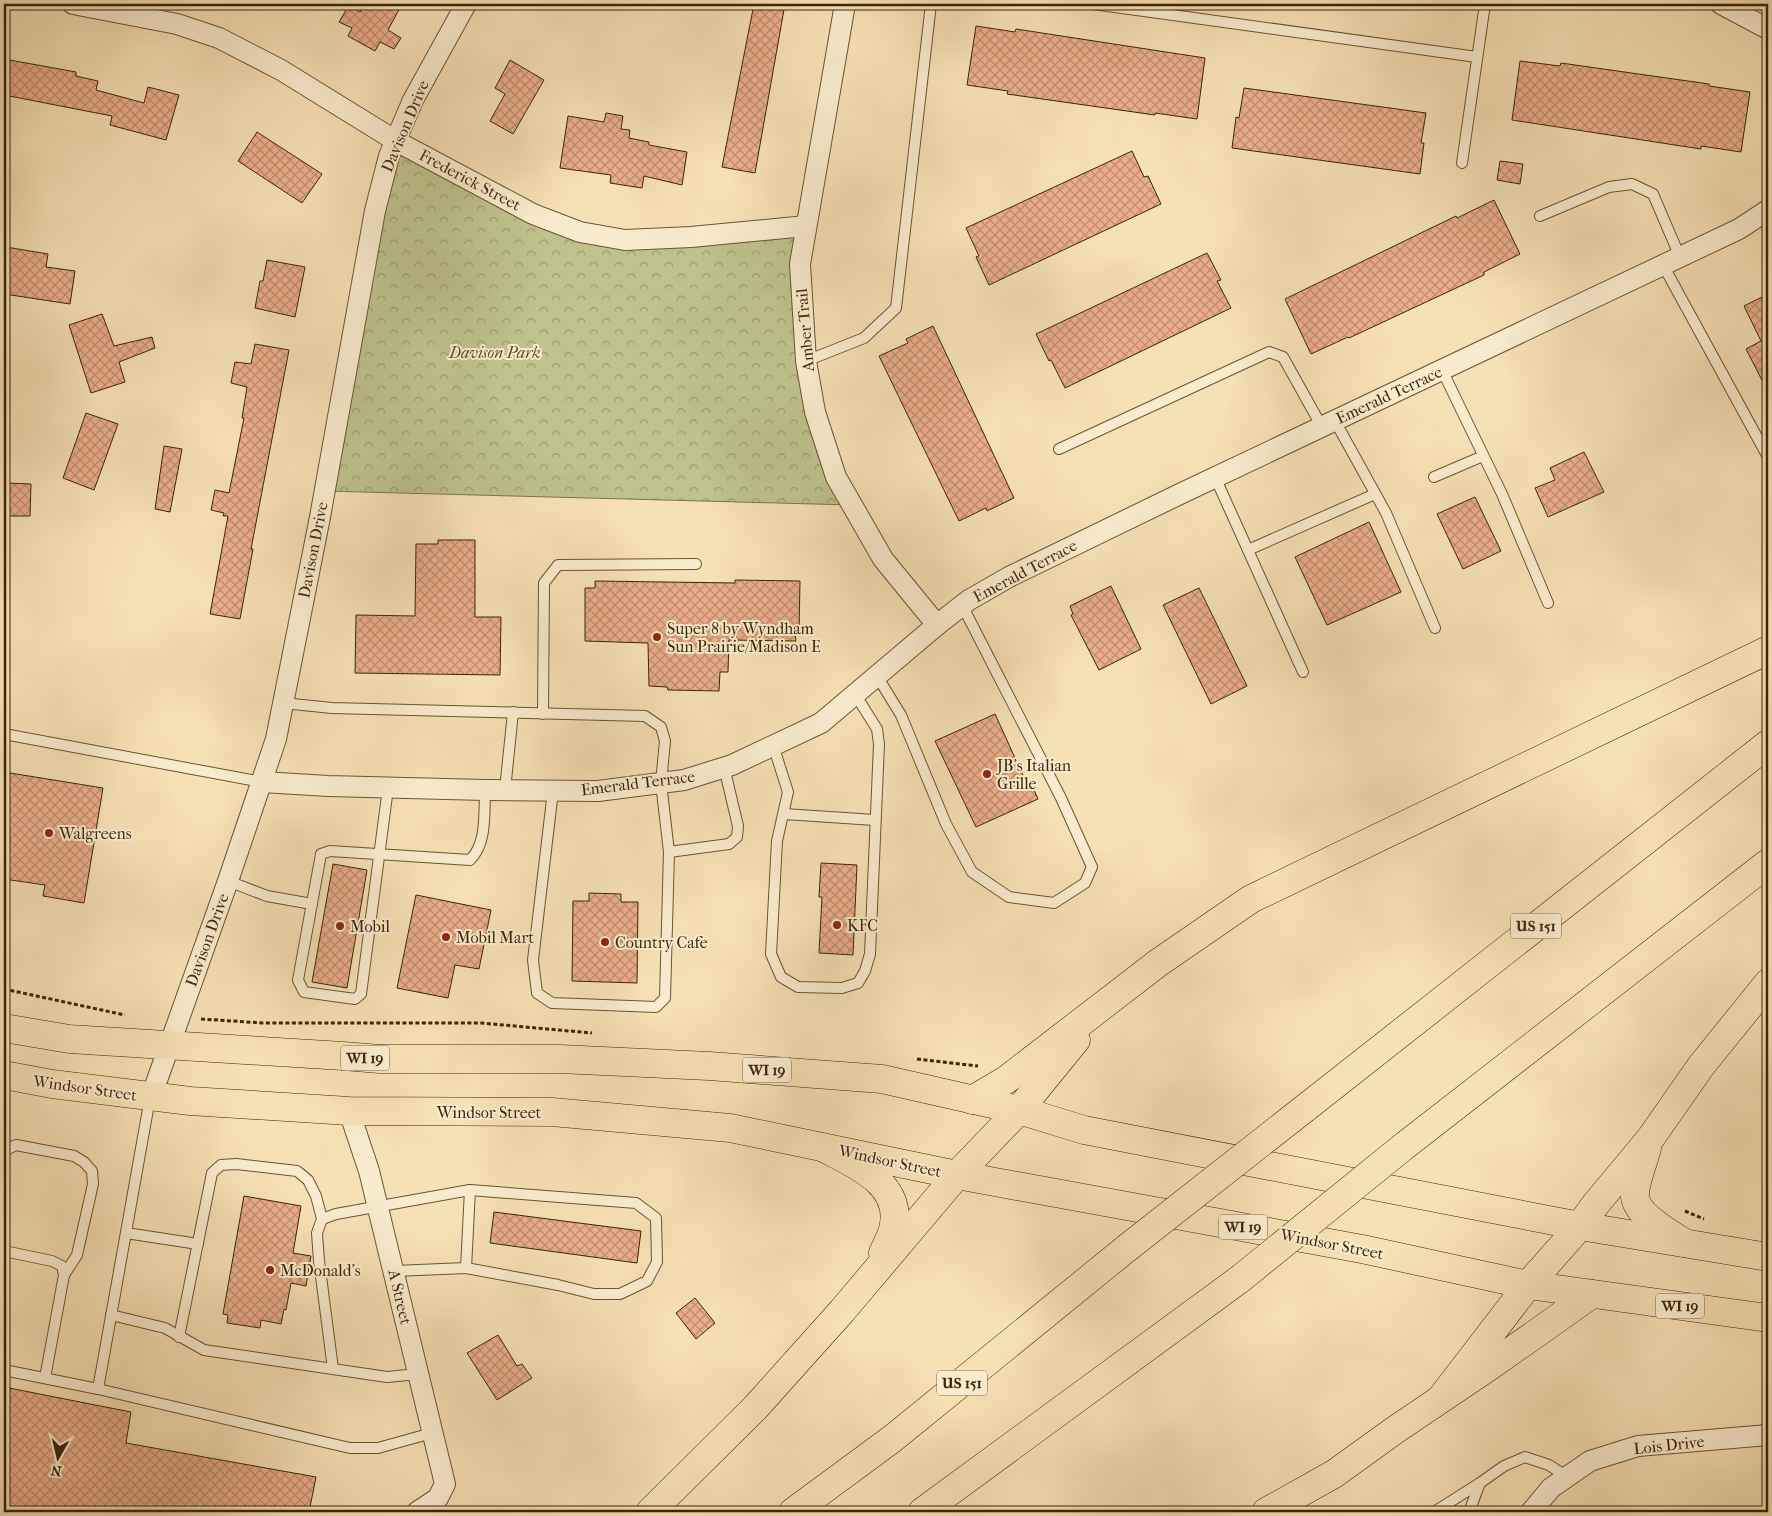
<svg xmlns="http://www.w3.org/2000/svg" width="1772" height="1516" viewBox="0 0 1772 1516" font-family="'IM FELL French Canon',serif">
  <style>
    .park { fill: url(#park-crowns); stroke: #7c744a }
    .building { fill: url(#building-cross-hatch); stroke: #3a2509 }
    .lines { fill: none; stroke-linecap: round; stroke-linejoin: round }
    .lane-casing { stroke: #695434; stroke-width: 12 }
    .street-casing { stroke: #695434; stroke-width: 22 }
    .primary-casing { stroke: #3a2509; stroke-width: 29 }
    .highway-casing { stroke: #3a2509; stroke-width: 29 }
    .path { stroke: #3a2509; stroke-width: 3; stroke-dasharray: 4 2.5; stroke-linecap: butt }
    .lane { stroke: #f9ecce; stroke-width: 10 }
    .street { stroke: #f9ecce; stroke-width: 20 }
    .primary { stroke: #f6e1b4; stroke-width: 28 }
    .highway { stroke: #f6e1b4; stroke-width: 28 }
    .highway-bridge-casing { stroke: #3a2509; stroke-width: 29; stroke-linecap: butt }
    .highway-bridge { stroke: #f6e1b4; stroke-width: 28 }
    .poi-dot { fill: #8f2418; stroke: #f9ecce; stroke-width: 2 }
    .labels { text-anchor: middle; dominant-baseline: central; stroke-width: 4; stroke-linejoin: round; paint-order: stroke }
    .shield { fill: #f9ecce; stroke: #736144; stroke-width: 1 }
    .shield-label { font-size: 15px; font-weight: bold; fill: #3a2509 }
    .street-label { font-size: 16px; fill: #3a2509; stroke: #f9ecce }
    .park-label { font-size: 16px; font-style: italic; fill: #5b4c2a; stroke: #f9ecce }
    .poi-label { font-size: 16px; fill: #3a2509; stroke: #f9ecce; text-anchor: start }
  </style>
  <defs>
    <pattern id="park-crowns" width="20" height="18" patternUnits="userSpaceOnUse" patternTransform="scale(1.25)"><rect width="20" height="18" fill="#bec28b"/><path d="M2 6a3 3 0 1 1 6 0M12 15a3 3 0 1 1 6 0" fill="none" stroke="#9b9d70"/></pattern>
    <pattern id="building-cross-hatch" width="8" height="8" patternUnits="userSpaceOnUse" patternTransform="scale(1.25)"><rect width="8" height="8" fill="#ebae89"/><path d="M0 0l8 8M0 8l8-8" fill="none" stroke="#bf8d6e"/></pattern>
  </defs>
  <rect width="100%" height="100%" fill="#f6e1b4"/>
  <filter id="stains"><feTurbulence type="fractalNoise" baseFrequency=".004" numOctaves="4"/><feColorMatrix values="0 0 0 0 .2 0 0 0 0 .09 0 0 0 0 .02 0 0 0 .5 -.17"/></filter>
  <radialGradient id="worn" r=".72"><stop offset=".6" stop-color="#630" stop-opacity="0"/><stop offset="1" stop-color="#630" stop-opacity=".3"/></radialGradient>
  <path class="park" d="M396,141l184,91 226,-6v135l46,144 -527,-14z"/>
  <g class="building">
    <path d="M365,4h37l-14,26 13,8 -7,11 -14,-7 -5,9 -27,-15 4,-8 -13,-6 10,-17 11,7z"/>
    <path d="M754,4h31l-30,169 -33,-6z"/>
    <path d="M976,26l39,6 1,-3 189,29 -8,61 -42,-6v2l-148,-21 1,-3 -41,-6z"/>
    <path d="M4,59l72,13v4l22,5 -2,9 48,13 4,-16 31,8 -13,45 -56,-15 2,-9 -108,-21z"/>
    <path d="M510,60l34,20 -31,54 -23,-13 15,-27 -10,-6z"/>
    <path d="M1520,61l40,5 1,-3 148,21v2l41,6 -9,60 -40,-6v3l-189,-29z"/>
    <path d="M1244,88l182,25 -5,30h3l-4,31 -188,-26 4,-31 3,1z"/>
    <path d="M606,113l17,3 -2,13 9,1 -1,8 20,4v3l38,7 -5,33 -38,-9 -2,12 -32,-5 1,-8 -51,-7 8,-52 36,6z"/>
    <path d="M257,132l65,42 -20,29 -64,-42z"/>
    <path d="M1132,151l12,26 4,-1 13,28 -172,81 -13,-28 3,-1 -13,-28z"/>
    <path d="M1500,161l23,3 -3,20 -23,-4z"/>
    <path d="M1494,200l26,54 -36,18v3l-135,63 -1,-1 -37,17 -26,-55 171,-83 1,2z"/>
    <path d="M6,247l42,7 -2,13 29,4 -5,33 -66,-10v-34z"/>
    <path d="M1207,253l14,27 -4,1 14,27 -166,80 -14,-28 -2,1 -13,-27z"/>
    <path d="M267,260l38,7 -10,50 -40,-9 5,-27h3z"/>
    <path d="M1768,294v98l-22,-43 15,-8 -17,-35z"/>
    <path d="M102,314l12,32 38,-9 3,11 -36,14 6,20 -34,11 -22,-68z"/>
    <path d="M933,326l81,172 -27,13 -1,-3 -27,13 -80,-165 29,-13 -2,-4z"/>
    <path d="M255,344l34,6 -38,199h2l-13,70 -30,-5 18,-98h-5l1,-3 -13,-3 4,-20 14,3 15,-75h-2l5,-31 -16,-4 4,-21 16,2z"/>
    <path d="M86,413l32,11 -24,66 -31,-12z"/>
    <path d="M164,446l18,3 -12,63 -15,-3z"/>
    <path d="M1584,452l20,40 -56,25 -13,-29 20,-8 -5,-12z"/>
    <path d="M4,483l27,1 -1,32h-26z"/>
    <path d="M1475,497l26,54 -38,18 -26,-55z"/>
    <path d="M1369,522l32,70 -74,33 -32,-68z"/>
    <path d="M438,540h37v77h26l-1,58 -145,-2 1,-58 59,1 1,-72h22z"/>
    <path d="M735,580l65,1 -1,52h-4l1,8 -67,-1 -1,32h-8l-1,19 -51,-1 -1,-3 -18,-1 -1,-43 -63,-2v-53h10v-7l140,2z"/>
    <path d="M1111,586l30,63 -42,21 -28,-55 2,-1 -3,-8z"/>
    <path d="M1199,588l48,98 -36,18 -48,-99z"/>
    <path d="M995,714l31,68 4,-1 8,18 -62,28 -41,-86z"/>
    <path d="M4,772l99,16 -19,115 -41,-7 2,-11 -41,-6z"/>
    <path d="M821,863l36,2 -4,90 -34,-2 3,-56h-3z"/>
    <path d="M333,864l34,6 -20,118 -35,-6z"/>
    <path d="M589,893l32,1v8h17l-1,81 -65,-2 1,-80h16z"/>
    <path d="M416,895l75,15 -12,59 -24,-4 -7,33 -51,-10z"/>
    <path d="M244,1196l57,10 -8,47 18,3 -5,30 -15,-3 -5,27 -2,-1 -3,15 -20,-4 -1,8 -33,-5 1,-8 -5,-1z"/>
    <path d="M494,1212l147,19 -4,32 -147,-20z"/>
    <path d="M695,1298l20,25 -19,16 -20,-26z"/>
    <path d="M498,1335l19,31 5,-2 10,14 -35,22 -30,-47z"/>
    <path d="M4,1387l127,25 -5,31 190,34 -7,35h-305z"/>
  </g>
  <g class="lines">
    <g class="lane-casing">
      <g id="lane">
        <path d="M1093,4l384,53"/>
        <path d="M1462,163l23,-159"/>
        <path d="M1540,216l69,-29 23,-3 21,10 27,63"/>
        <path d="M1663,265l105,192"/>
        <path d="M806,361l58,-23 32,-30 35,-304"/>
        <path d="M1442,370l60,124 46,109"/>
        <path d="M1335,421l51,92 49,115"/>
        <path d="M1059,449l210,-97 14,5 39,70"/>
        <path d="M1215,477l88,195"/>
        <path d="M1434,477l49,-21"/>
        <path d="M1248,550l127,-56"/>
        <path d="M877,676l24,39 45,109 26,48 37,25 45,6 31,-20 7,-16 -31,-69 -99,-193"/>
        <path d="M283,703l49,5 313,8 16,11 4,14 -4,42 8,69 -4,146 -9,9 -104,-4 -15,-10 -4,-33 20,-169"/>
        <path d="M543,714l1,-131 14,-18 138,-1"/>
        <path d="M4,734l258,48"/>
        <path d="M773,745l15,47 -11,49 -6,113 10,23 17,10 44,1 16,-5 7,-12 5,-17 9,-210 -2,-15 -22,-35"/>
        <path d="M388,788l-27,206 -6,5 -51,-7 -6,-12 23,-126 9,-3 140,9c17,-16 14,-47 15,-70"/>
        <path d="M505,790l8,-78"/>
        <path d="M784,814l91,6"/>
        <path d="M669,852l60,-8 8,-7 1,-11 -14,-59"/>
        <path d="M228,881l39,15 45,8"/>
        <path d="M4,1151l12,-6 58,11 10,6 8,9 1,13 -16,71 -13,20"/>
        <path d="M322,1219l14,-5 134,-24 166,13 20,15 1,44 -10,19 -27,13h-26l-36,-9 -92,-17 -72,3"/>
        <path d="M126,1233l72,11"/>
        <path d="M4,1251l48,10 10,5 2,9 -19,103"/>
        <path d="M466,1268l4,-78"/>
        <path d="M111,1315l54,13 39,22 183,27 31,-3"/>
        <path d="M179,1337l33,-164 9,-8 15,-1 61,7 11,9 8,16 6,23 -5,14 2,28 14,108"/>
        <path d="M4,1370l94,19 252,59h28l54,-15"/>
        <path d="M98,1389l52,-291"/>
        <path d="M1434,1512l46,-29"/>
        <path d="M1469,1512l11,-29 24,-17 21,-9 24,8 18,12"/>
      </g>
    </g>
    <g class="street-casing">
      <g id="street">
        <path d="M73,4l104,20 42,14 62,32 115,71 137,73 47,18 45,8 66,-3 115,-11"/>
        <path d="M845,4l-45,260 6,97 9,51 21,65 47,82 54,66"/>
        <path d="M1721,4l47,25"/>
        <path d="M262,782l66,4 157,4 113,1 86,-11 48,-15 89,-42 116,-98 32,-25 40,-23 173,-84 557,-264 29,-19"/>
        <path d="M151,1097l77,-216 48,-142 44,-222 55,-306 14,-55 24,-56 53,-96"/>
        <path d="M349,1111l20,60 76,313 -7,14 -21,14"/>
        <path d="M1531,1512l20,-24 39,-27 48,-15 130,-11"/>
      </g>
    </g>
    <g class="primary-casing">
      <g id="primary">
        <path d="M4,1028l65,11 274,17 37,3h180l149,7 173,13 137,31 65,20 496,96 188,31"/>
        <path d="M4,1075l48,9 138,17 159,10 203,1 178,16 227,47 405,74 166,36 240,33"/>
      </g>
    </g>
    <g class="highway-casing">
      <g id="highway">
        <path d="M972,1100l34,-20 152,-117 93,-64 517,-249"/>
        <path d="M1304,1109l464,-365"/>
        <path d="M822,1147c30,16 79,35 72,77 -1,10 -7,20 -11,29"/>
        <path d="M1403,1147l365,-284"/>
        <path d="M1647,1148c-3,13 -13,36 -12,49 2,18 35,37 50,46"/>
        <path d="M1442,1397l86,-112 52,-59 15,-21 55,-66 51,-73 67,-83"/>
        <path d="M650,1512l105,-104 87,-97 115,-136 62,-65 57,-70"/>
        <path d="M793,1512l99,-73 235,-191"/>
        <path d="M922,1512l318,-233"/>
        <path d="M1266,1512l68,-38 61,-44 95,-64 102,-72"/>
      </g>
    </g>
    <g class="path">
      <path d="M4,989l121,26"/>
      <path d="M201,1019l62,4h218l111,10"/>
      <path d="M917,1059l61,7"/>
      <path d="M1685,1211l19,8"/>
    </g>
    <use href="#lane" class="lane"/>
    <use href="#street" class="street"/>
    <use href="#primary" class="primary"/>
    <use href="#highway" class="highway"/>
    <g class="highway-bridge-casing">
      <g id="highway-bridge">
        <path d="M1127,1248l177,-139"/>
        <path d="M1240,1279l163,-132"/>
      </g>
    </g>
    <use href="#highway-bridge" class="highway-bridge"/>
  </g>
  <g class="poi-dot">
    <circle cx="657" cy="637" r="5"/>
    <circle cx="987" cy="774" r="5"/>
    <circle cx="49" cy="833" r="5"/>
    <circle cx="837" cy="925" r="5"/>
    <circle cx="340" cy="926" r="5"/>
    <circle cx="446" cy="937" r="5"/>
    <circle cx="605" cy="942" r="5"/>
    <circle cx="270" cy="1270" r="5"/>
  </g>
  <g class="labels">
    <g class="shield">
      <rect x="1511" y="913.5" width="50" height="25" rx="4"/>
      <rect x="341" y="1045.5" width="48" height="25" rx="4"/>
      <rect x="743" y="1057.5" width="48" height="25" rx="4"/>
      <rect x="1219" y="1214.5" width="48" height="25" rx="4"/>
      <rect x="1656" y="1293.5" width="48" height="25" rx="4"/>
      <rect x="937" y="1370.5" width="50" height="25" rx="4"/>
    </g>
    <g class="shield-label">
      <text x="1536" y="926">US 151</text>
      <text x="365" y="1058">WI 19</text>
      <text x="767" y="1070">WI 19</text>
      <text x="1243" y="1227">WI 19</text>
      <text x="1680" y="1306">WI 19</text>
      <text x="962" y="1383">US 151</text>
    </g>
    <g class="street-label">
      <text transform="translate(405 126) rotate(-67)">Davison Drive</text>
      <text transform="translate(470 180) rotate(28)">Frederick Street</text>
      <text transform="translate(805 330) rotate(-95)">Amber Trail</text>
      <text transform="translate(1389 395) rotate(-25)">Emerald Terrace</text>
      <text transform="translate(313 550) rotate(-79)">Davison Drive</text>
      <text transform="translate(1025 571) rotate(-28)">Emerald Terrace</text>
      <text transform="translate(638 783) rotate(-7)">Emerald Terrace</text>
      <text transform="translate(207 940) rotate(-70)">Davison Drive</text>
      <text transform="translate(85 1088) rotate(8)">Windsor Street</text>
      <text x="489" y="1112">Windsor Street</text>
      <text transform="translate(890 1161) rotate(12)">Windsor Street</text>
      <text transform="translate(1332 1244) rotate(11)">Windsor Street</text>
      <text transform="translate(400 1297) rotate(77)">A Street</text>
      <text transform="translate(1669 1445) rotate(-6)">Lois Drive</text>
    </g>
    <g class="park-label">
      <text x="495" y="352">Davison Park</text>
    </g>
    <g class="poi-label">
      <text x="667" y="628">Super 8 by Wyndham<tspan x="667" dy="18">Sun Prairie/Madison E</tspan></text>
      <text x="997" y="765">JB's Italian<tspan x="997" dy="18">Grille</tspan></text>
      <text x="59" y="833">Walgreens</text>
      <text x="847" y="925">KFC</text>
      <text x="350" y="926">Mobil</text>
      <text x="456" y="937">Mobil Mart</text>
      <text x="615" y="942">Country Cafe</text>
      <text x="280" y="1270">McDonald's</text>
    </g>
  </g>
  <rect width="1772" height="1516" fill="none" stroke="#f6e1b4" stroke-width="20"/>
  <rect x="5" y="5" width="1762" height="1506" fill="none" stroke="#3a2509" stroke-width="2.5"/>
  <rect x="10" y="10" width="1752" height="1496" fill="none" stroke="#3a2509"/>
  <g transform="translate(58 1458) rotate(188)" stroke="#f9ecce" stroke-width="4" paint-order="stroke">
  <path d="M0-4L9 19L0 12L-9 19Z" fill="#3a2509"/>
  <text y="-8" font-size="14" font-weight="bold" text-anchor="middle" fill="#3a2509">N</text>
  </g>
  <rect width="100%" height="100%" filter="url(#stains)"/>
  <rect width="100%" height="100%" fill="url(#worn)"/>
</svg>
